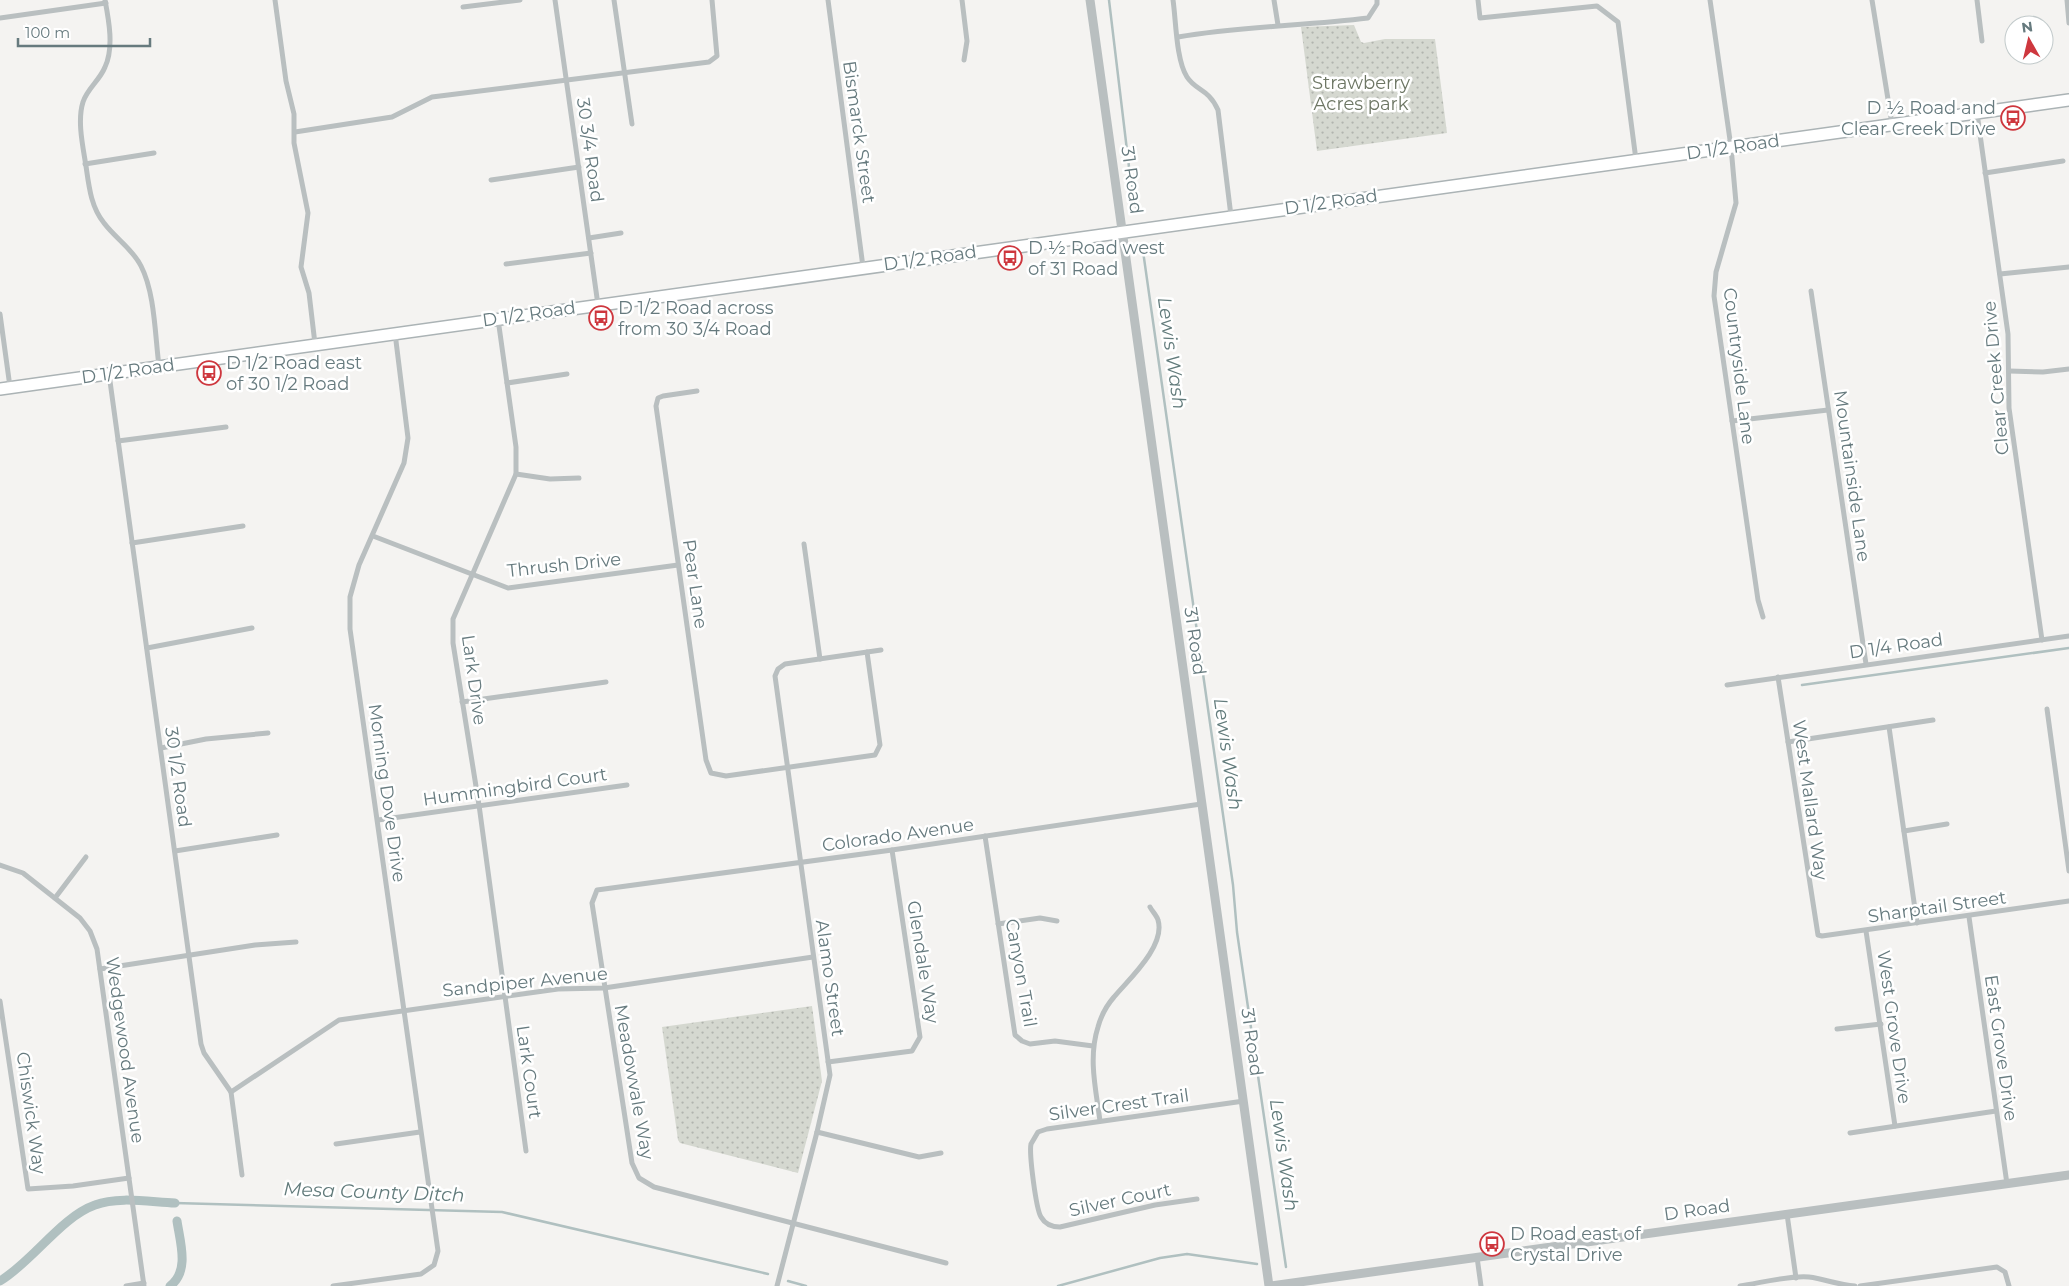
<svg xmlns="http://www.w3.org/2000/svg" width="2069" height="1286" viewBox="0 0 2069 1286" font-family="Montserrat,sans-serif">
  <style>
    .park { fill: url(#park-dots) }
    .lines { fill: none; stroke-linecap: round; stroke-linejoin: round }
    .stream { stroke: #b0c0c0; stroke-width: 2.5 }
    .canal { stroke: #b0c0c0; stroke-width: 9 }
    .secondary-casing { stroke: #abb3b5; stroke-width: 14 }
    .minor { stroke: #b9bfc0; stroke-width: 5 }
    .tertiary { stroke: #b9bfc0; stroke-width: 9 }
    .secondary { stroke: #fff; stroke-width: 11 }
    .labels { text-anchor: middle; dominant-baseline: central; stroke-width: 5; stroke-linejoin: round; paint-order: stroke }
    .park-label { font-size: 18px; fill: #6d7664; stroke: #fff }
    .poi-label { font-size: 18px; fill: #667a7e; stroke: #fff; text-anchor: start }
    .street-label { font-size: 18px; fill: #667a7e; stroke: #fff }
    .water-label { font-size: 19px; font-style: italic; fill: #627b7b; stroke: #fff }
  </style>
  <defs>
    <pattern id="park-dots" width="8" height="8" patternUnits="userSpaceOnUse" patternTransform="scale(1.25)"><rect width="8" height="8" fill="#d5d8d0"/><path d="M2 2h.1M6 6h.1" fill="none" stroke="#b1b4ae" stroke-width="1.8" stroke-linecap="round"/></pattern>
  </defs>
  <rect width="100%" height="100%" fill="#f4f3f1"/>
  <g class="park">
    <path d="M1354,25l7,17 3,1 21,-4h50l12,94 -130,18 -16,-124z"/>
    <path d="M812,1006l10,75 -24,92 -118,-30 -2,-3 -16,-113z"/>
  </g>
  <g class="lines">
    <g class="stream">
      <path d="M1109,0l20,167 8,45"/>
      <path d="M1142,244l91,641 4,47 49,335"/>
      <path d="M1802,685l267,-37"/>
      <path d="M175,1203l327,9 266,62"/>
      <path d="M788,1281l18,5"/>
      <path d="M1058,1286l102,-28 27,-4 70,10"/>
    </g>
    <g class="canal">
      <path d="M0,1281c33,-20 61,-64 95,-76 23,-9 55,-3 80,-2"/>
      <path d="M170,1286c20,-15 10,-44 7,-65"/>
    </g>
    <g class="secondary-casing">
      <path id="secondary" d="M0,389l2069,-289"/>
    </g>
    <g class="minor">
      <path d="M105,0c4,21 9,48 0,67 -5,13 -18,22 -22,35 -6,19 0,45 3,64 3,21 5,41 18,57 12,16 28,25 37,43 14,27 14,70 18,100"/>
      <path d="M275,0l11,81 8,33v29l14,70 -7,54 8,26 6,51"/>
      <path d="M555,0l43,305"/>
      <path d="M614,0l18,124"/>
      <path d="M828,0l35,267"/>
      <path d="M962,0l5,41 -3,19"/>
      <path d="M1173,0c3,20 3,60 14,77 9,14 21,11 31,33l13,106"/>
      <path d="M1274,0l4,25"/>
      <path d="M1478,0l2,18 117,-12 21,16 18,138"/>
      <path d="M1710,0l21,147 5,56 -20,69 -2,24 44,304 5,17"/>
      <path d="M1872,0l20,124"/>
      <path d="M1977,0l5,41"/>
      <path d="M2067,0l2,23"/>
      <path d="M463,7l57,-7"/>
      <path d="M0,18l106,-15"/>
      <path d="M1178,37c63,-11 127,-11 190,-19l9,-14v-4"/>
      <path d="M1977,113l31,221 1,74 33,232"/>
      <path d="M295,132l97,-15 40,-20 16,-2 261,-33 8,-6 -5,-56"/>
      <path d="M85,164l69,-11"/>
      <path d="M1985,173l78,-12"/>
      <path d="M491,180l88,-13"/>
      <path d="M589,238l32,-5"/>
      <path d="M506,264l85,-11"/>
      <path d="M2000,274l69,-7"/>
      <path d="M1811,291l55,373"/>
      <path d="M0,314l10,73"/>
      <path d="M498,319l18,128v27l-63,145v24l26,162 47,346"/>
      <path d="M2009,371l34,1 26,-3"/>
      <path d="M109,374l92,670 3,9 27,39 11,83"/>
      <path d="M507,383l60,-9"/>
      <path d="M697,391l-34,5 -5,2 -2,8 50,354 5,13 15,3 149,-21 5,-10 -13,-93"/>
      <path d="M1732,421l96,-11"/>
      <path d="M118,441l108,-14"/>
      <path d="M516,474l34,5 29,-1"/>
      <path d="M373,536l135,52 170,-23"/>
      <path d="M132,543l111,-17"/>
      <path d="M804,544l16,115"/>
      <path d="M147,648l105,-20"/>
      <path d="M1778,677l40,258 4,1 247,-35"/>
      <path d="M1727,685l342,-49"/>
      <path d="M462,702l144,-20"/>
      <path d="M2047,709l22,162"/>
      <path d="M1889,727l28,196"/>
      <path d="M1788,742l145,-22"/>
      <path d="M161,748l45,-9 62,-6"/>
      <path d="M378,820l249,-35"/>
      <path d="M1904,831l43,-7"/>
      <path d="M985,836l30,199 7,6 8,3 25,-3 38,5"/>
      <path d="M175,851l102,-16"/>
      <path d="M0,865l23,8 57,45 10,13 7,18 47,337"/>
      <path d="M55,898l31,-41"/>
      <path d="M1969,917l38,267"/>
      <path d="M998,924l42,-6 17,3"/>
      <path d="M1866,931l29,195"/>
      <path d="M100,969l155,-24 41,-3"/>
      <path d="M0,1001l28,188 45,-3 56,-8"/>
      <path d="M1837,1029l44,-5"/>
      <path d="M828,1062l84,-11 8,-14 -28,-187"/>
      <path d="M231,1092l108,-72 219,-31 46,-1 209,-31"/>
      <path d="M1100,1121c-4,-31 -12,-63 -2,-94 3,-11 9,-22 16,-30 14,-17 52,-51 44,-77 -1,-4 -6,-9 -8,-13"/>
      <path d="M817,1132l102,25 22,-4"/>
      <path d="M1850,1133l146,-22"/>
      <path d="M336,1144l84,-12"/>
      <path d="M1197,1199l-42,6 -95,22c-8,0 -15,-3 -19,-10 -5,-8 -12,-63 -10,-73l7,-12 9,-3 197,-28"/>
      <path d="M1787,1214l9,64"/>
      <path d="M1477,1257l4,29"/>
      <path d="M946,1263l-292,-76 -15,-9 -7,-15 -40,-260 5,-13 295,-40 309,-46"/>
      <path d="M126,1286l18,-3"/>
      <path d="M333,1286l88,-12 13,-9 4,-14 -88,-622v-32l9,-32 45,-102 4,-25 -13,-105"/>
      <path d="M777,1286l40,-154 13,-57 -55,-399 3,-7 7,-5 96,-14"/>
      <path d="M1740,1286c20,-3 50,-11 69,-9 16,2 29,8 46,9"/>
      <path d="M1860,1286l137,-19 8,5 4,14"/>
    </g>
    <g class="tertiary">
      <path d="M1090,0l179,1286"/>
      <path d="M1271,1286l798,-111"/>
    </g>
    <use href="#secondary" class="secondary"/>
  </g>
  <defs>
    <g id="bus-ring" transform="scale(1.25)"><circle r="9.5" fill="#fff" stroke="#ce373e" stroke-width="1.5"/><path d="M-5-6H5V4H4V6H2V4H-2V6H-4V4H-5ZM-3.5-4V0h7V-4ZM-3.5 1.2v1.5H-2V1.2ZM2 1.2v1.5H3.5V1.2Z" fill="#ce373e"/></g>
  </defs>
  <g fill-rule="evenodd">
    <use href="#bus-ring" x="2013" y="118"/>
    <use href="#bus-ring" x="1010" y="258"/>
    <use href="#bus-ring" x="601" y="318"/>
    <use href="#bus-ring" x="209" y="373"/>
    <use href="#bus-ring" x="1492" y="1244"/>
  </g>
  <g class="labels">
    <g class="park-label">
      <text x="1361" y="83">Strawberry<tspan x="1361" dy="21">Acres park</tspan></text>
    </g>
    <g class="poi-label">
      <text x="1996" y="108" text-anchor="end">D ½ Road and<tspan x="1996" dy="21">Clear Creek Drive</tspan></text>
      <text x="1028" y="248">D ½ Road west<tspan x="1028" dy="21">of 31 Road</tspan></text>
      <text x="618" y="308">D 1/2 Road across<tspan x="618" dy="21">from 30 3/4 Road</tspan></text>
      <text x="226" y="363">D 1/2 Road east<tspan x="226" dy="21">of 30 1/2 Road</tspan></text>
      <text x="1510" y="1234">D Road east of<tspan x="1510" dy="21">Crystal Drive</tspan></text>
    </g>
    <g class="street-label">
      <text transform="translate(859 132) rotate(82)">Bismarck Street</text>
      <text transform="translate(1733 147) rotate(-8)">D 1/2 Road</text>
      <text transform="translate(590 150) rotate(82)">30 3/4 Road</text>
      <text transform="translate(1132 180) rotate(82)">31 Road</text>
      <text transform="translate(1331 202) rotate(-8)">D 1/2 Road</text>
      <text transform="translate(930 258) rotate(-8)">D 1/2 Road</text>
      <text transform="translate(529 314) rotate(-8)">D 1/2 Road</text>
      <text transform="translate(1739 366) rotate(83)">Countryside Lane</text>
      <text transform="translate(128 371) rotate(-8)">D 1/2 Road</text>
      <text transform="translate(1996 378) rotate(-95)">Clear Creek Drive</text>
      <text transform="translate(1852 476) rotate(82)">Mountainside Lane</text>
      <text transform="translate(564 565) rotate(-6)">Thrush Drive</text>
      <text transform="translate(695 584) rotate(82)">Pear Lane</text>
      <text transform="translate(1195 641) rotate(82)">31 Road</text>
      <text transform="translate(1896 646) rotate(-8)">D 1/4 Road</text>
      <text transform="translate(474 680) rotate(82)">Lark Drive</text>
      <text transform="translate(178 777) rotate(82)">30 1/2 Road</text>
      <text transform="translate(515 787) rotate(-8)">Hummingbird Court</text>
      <text transform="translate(387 793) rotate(82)">Morning Dove Drive</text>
      <text transform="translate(1810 800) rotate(82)">West Mallard Way</text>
      <text transform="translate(898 835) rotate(-8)">Colorado Avenue</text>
      <text transform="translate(1937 907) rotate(-8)">Sharptail Street</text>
      <text transform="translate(923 962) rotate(81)">Glendale Way</text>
      <text transform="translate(1021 973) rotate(80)">Canyon Trail</text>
      <text transform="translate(830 978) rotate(82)">Alamo Street</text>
      <text transform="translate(525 982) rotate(-6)">Sandpiper Avenue</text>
      <text transform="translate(1894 1027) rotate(82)">West Grove Drive</text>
      <text transform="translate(1252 1042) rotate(82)">31 Road</text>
      <text transform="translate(2001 1048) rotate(82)">East Grove Drive</text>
      <text transform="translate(125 1050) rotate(82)">Wedgewood Avenue</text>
      <text transform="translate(529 1072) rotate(82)">Lark Court</text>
      <text transform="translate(634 1082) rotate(80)">Meadowvale Way</text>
      <text transform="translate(1119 1105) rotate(-8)">Silver Crest Trail</text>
      <text transform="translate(31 1113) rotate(82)">Chiswick Way</text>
      <text transform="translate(1120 1200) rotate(-12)">Silver Court</text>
      <text transform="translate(1697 1210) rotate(-8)">D Road</text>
    </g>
    <g class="water-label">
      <text transform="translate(1172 353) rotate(82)">Lewis Wash</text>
      <text transform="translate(1228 754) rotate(82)">Lewis Wash</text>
      <text transform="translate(1284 1155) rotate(82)">Lewis Wash</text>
      <text transform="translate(374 1192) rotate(2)">Mesa County Ditch</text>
    </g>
  </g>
  <g transform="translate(2029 40) rotate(352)"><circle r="24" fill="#ffffff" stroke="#c2cacb"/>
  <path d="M0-4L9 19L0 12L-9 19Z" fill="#ce373e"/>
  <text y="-8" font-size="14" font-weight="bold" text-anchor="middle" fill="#667a7e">N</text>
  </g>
  <path d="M18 38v8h132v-8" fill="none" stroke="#667a7e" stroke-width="2.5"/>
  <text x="25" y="38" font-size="15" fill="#667a7e" stroke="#ffffff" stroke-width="4" paint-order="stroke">100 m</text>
</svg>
